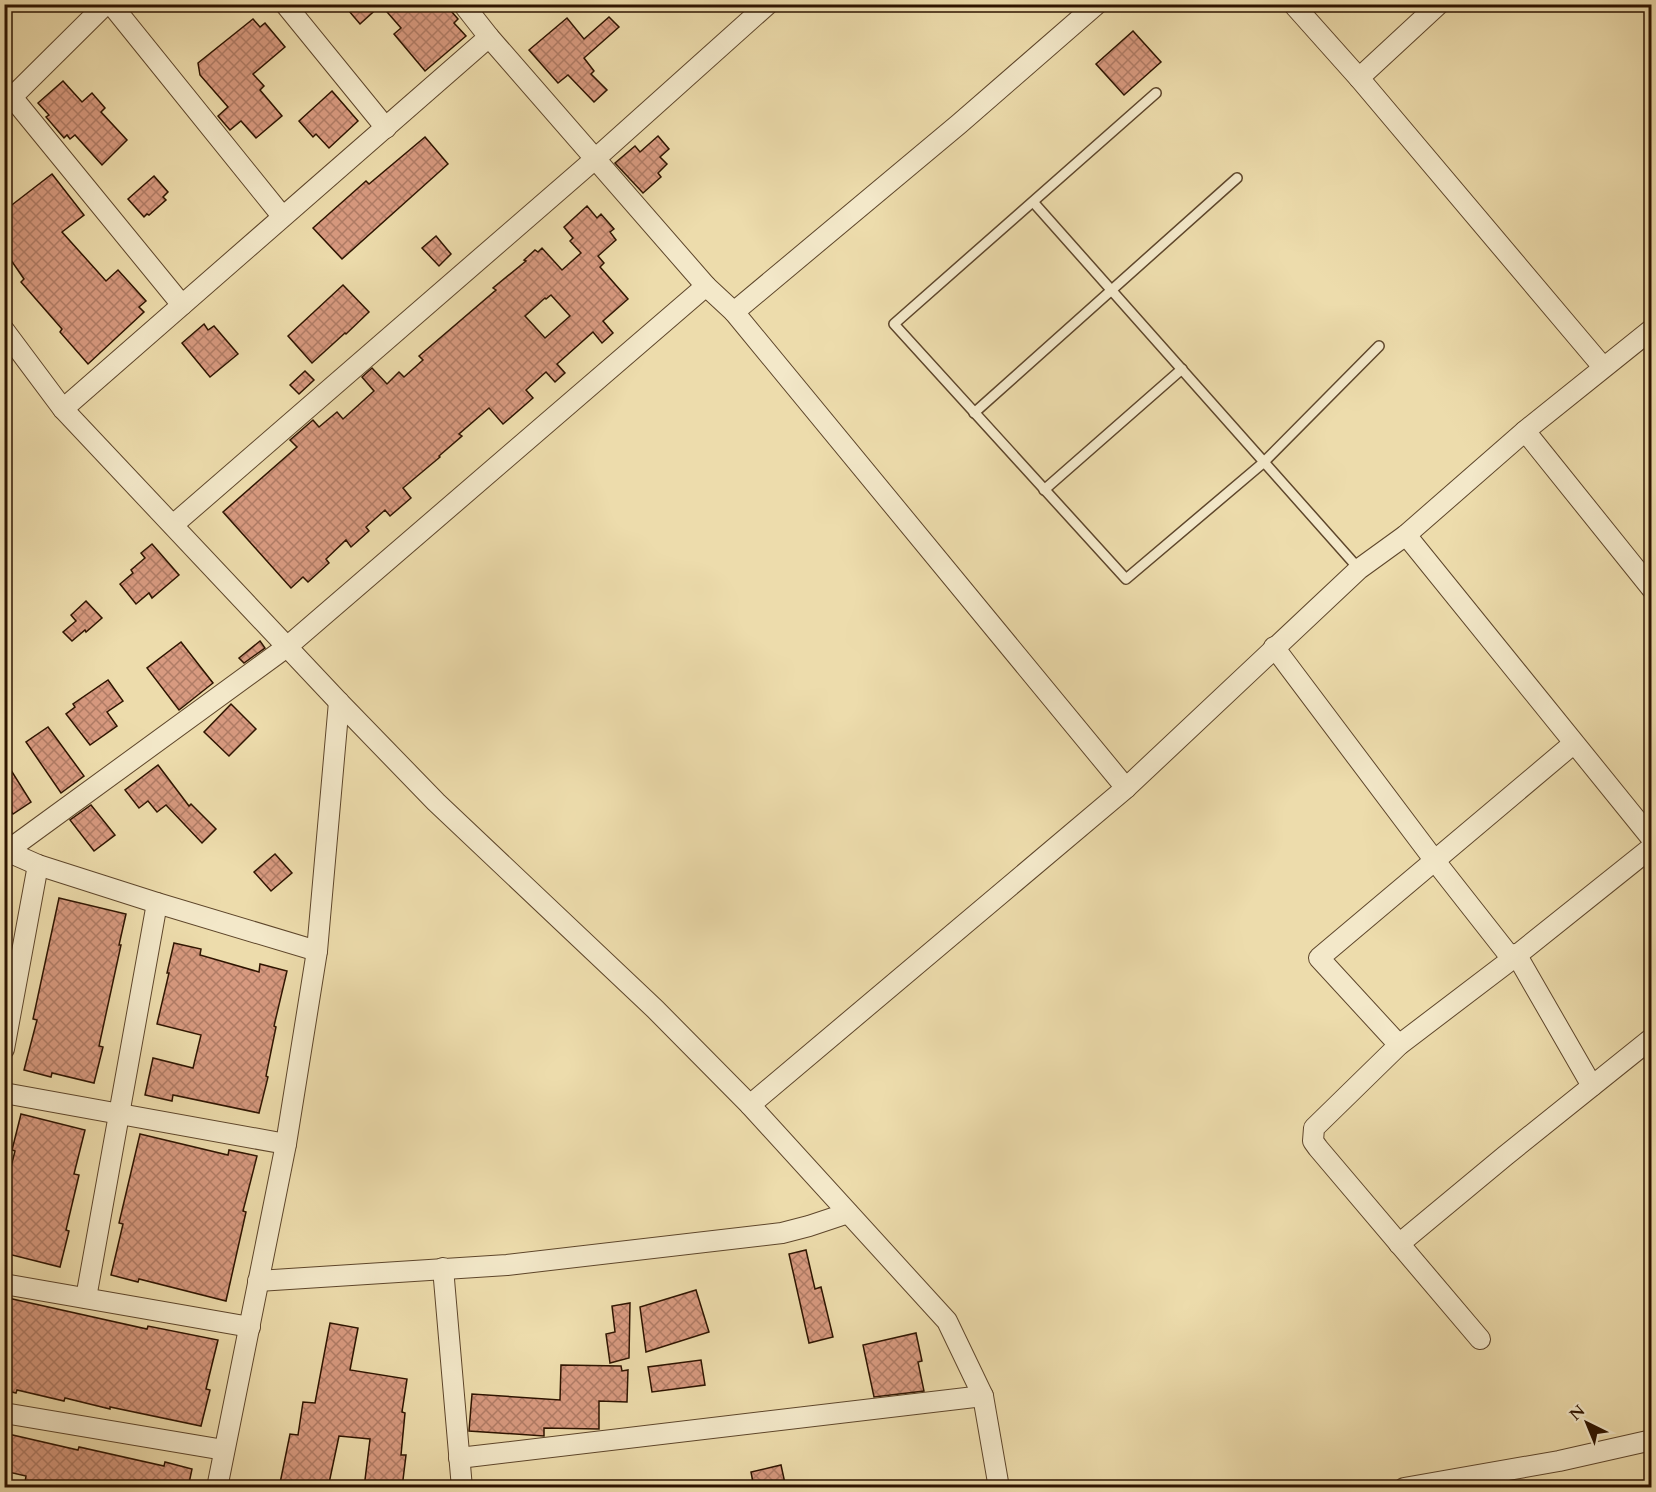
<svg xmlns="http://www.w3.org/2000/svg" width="1656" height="1492" viewBox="0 0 1656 1492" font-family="Cardo,serif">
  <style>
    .building { fill: url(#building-cross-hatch); stroke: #2e1400; stroke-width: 1.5; fill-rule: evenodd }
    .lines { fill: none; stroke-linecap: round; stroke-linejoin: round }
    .lane-casing { stroke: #5e462b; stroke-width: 12 }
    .street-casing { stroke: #5e462b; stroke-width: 22 }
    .lane { stroke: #f3e8c9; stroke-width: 9 }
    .street { stroke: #f3e8c9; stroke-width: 20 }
  </style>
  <defs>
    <pattern id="building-cross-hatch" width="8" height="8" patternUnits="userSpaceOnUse" patternTransform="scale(1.5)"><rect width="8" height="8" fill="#d89a80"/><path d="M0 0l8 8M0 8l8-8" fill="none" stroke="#b07c66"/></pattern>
  </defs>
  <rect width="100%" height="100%" fill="#eddcac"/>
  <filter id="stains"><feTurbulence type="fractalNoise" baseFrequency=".00333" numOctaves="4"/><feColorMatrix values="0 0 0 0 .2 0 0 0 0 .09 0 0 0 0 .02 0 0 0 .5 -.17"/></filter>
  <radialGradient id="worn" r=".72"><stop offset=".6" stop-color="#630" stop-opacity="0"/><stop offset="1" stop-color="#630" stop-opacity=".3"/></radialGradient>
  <g class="building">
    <path d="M343,4h102l13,15 -4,4 12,13 -41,35 -31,-37 7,-6 -20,-23 -21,19z"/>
    <path d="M609,17l10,10 -35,31 10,13 -3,3 16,16 -13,12 -26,-27 -10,8 -29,-33 38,-32 17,21z"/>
    <path d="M253,19l7,8 5,-4 20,24 -32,27 11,12 -4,4 22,26 -26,22 -15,-17 -11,9 -12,-14 10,-9 -28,-32 -2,-12z"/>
    <path d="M1133,31l28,31 -37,33 -28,-31z"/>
    <path d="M63,81l19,21 10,-9 13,15 -4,4 26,28 -25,25 -27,-30 -5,4 -3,-4 -3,3 -18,-21 3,-2 -11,-12z"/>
    <path d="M332,91l26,30 -29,27 -13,-14 -3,3 -14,-16z"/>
    <path d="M658,136l11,13 -9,8 7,7 -9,9 3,4 -18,16 -28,-30 20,-17 5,6z"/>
    <path d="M425,137l23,27 -106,95 -29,-31 53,-47 3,3z"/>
    <path d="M52,174l32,41 -22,17 44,49 12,-11 28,31 -7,6 5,5 -56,52 -28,-32 2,-3 -41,-47 3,-3 -20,-29v-39z"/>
    <path d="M154,176l14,16 -5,5 3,3 -17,15 -2,-1 -3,3 -16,-18z"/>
    <path d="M587,206l10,12 4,-4 13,15 -4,3 6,8 -18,16 6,7 -4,4 28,32 -25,22 10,12 -11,10 -9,-11 -36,32 8,9 -10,9 -9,-10 -20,18 7,8 -30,26 -14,-16 -30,26 3,2 -23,20 1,1 -37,31 8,10 -21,18 -5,-6 -19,17 3,4 -18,16 -5,-7 -20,19 3,4 -21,19 -5,-5 -12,11 -68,-76 74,-65 -7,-7 23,-20 6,7 18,-15 6,7 31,-28 -12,-14 10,-9 15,16 12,-12 5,5 19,-17 -4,-4 77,-66 -3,-2 33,-27 -2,-1 11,-10 3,2 4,-4 20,22 19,-17 -11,-12 3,-3 -9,-11zM551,295l19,21 -25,22 -20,-22 20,-18 1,1z"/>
    <path d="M436,236l15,18 -12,12 -17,-18z"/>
    <path d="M343,285l26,27 -23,22 -1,-1 -33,30 -24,-27z"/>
    <path d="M204,324l4,6 6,-4 24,28 -28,23 -28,-34z"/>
    <path d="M305,371l9,9 -15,14 -9,-9z"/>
    <path d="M152,544l27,31 -27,23 -3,-5 -13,11 -16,-20 13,-11 -2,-3 14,-12 -4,-5z"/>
    <path d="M86,601l16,17 -16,14 -1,-2 -13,11 -9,-9 13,-11 -5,-6z"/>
    <path d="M260,641l5,7 -21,15 -5,-5z"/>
    <path d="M181,642l32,41 -34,27 -32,-42z"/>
    <path d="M108,680l15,21 -16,11 10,14 -27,19 -24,-31 9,-7 -2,-3z"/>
    <path d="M231,704l25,25 -27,27 -25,-24z"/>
    <path d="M48,727l36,49 -23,17 -35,-51z"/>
    <path d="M4,759l27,43 -18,12 -9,-13z"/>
    <path d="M158,765l31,41 2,-2 25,25 -14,14 -36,-38 -9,7 -9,-11 -9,7 -14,-18z"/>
    <path d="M91,805l24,30 -21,16 -24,-31z"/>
    <path d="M275,854l17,19 -21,18 -17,-19z"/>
    <path d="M59,898l67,16 -7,31h2l-22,101 4,1 -9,36 -42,-10 -1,4 -27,-7 13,-50 -4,-1z"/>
    <path d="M174,943l27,6 -1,6 59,17 1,-8 27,7 -13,55 2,1 -10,49 2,1 -9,36 -86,-18 -1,6 -27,-6 8,-37 40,10 8,-33 -44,-11 12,-51h-2z"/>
    <path d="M21,1114l64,16 -11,44 5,1 -13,55 3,1 -9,36 -56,-14v-58l11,-44 -3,-1z"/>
    <path d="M140,1134l88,21 1,-5 28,6 -14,55 3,1 -20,89 -87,-22 -1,3 -27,-7 12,-51 -4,-1z"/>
    <path d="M806,1250l9,39 6,-2 12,50 -24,6 -20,-89z"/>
    <path d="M696,1290l13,42 -63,20 -6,-45z"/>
    <path d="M8,1298l139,31 1,-3 70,14 -12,49 4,1 -9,36 -91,-19v2l-45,-11 -1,3 -47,-11 -1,3 -12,-3v-77z"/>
    <path d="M630,1303l-1,55 -19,5 -4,-29 9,-2 -3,-26z"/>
    <path d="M330,1323l28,5 -8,42 57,9 -5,33 3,1 -4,42h5l-4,33h-38l6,-49 -31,-3 -11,52h-49l11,-54 8,1 5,-33 12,1z"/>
    <path d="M916,1333l6,28 -4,1 6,29 -50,6 -11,-52z"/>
    <path d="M701,1360l4,25 -53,7 -4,-25z"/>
    <path d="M561,1365l60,1 1,5 6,-1 -1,32 -28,-1v28l-55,-1v8l-75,-5 3,-37 88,6z"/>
    <path d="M4,1433l74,17 1,-3 85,19 1,-4 27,7 -4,19h-99l-13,-3v3h-52l2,-12 -22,-5z"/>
    <path d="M781,1465l5,23h-32l-3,-16z"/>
  </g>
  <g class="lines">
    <g class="lane-casing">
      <g id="lane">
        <path d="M1156,93l-262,231 232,255 137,-116 116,-117"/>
        <path d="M1034,203l325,366"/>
        <path d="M974,413l263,-235"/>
        <path d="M1044,490l138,-121"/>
      </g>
    </g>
    <g class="street-casing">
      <g id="street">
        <path d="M111,4l171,212"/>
        <path d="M285,4l101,124"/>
        <path d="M463,4l26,33 217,249 28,26 225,-188 138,-120"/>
        <path d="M1293,4l66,74 244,289"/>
        <path d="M1359,78l80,-74"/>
        <path d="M12,97l170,208"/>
        <path d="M4,105l102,-101"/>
        <path d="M734,312l392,476"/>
        <path d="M4,330l59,79 276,293 97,100 219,207 95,96 197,216 36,75 16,92"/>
        <path d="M63,409l426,-372"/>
        <path d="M1525,431l127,158"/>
        <path d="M173,525l422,-366 173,-155"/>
        <path d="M1406,535l246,304"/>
        <path d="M1274,647l161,214 77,98"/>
        <path d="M4,850l34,15 119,38 160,48"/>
        <path d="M7,851l281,-205 418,-360"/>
        <path d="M1516,954l76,132"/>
        <path d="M1399,1045l-80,-87 254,-214"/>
        <path d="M4,1049l34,-184"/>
        <path d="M4,1093l282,51"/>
        <path d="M750,1105l376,-317 233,-219 47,-34 119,-104 127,-102"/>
        <path d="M1399,1244l106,-88 147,-118"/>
        <path d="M443,1268l19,220"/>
        <path d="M258,1281l249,-16 275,-32 27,-7 39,-13"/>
        <path d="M4,1284l246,43"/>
        <path d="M86,1298l71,-395"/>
        <path d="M1480,1339l-162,-191 -5,-7 1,-13 85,-83 113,-86 140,-112"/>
        <path d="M4,1413l220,37"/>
        <path d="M459,1458l524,-62"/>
        <path d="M217,1488l69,-344 31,-193 22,-249"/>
        <path d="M1404,1488l155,-27 93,-21"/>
      </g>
    </g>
    <use href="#lane" class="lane"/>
    <use href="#street" class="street"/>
  </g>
  <rect width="1656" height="1492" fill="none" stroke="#eddcac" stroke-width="24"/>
  <rect x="6" y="6" width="1644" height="1480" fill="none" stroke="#2e1400" stroke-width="3"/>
  <rect x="12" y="12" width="1632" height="1468" fill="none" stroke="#2e1400" stroke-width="1.5"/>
  <g transform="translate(1587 1423) rotate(317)" stroke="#f3e8c9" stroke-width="4.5" paint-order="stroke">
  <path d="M0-4.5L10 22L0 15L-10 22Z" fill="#2e1400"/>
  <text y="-9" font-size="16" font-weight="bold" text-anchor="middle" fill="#2e1400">N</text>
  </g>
  <rect width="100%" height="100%" filter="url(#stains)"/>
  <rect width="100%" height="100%" fill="url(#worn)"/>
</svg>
